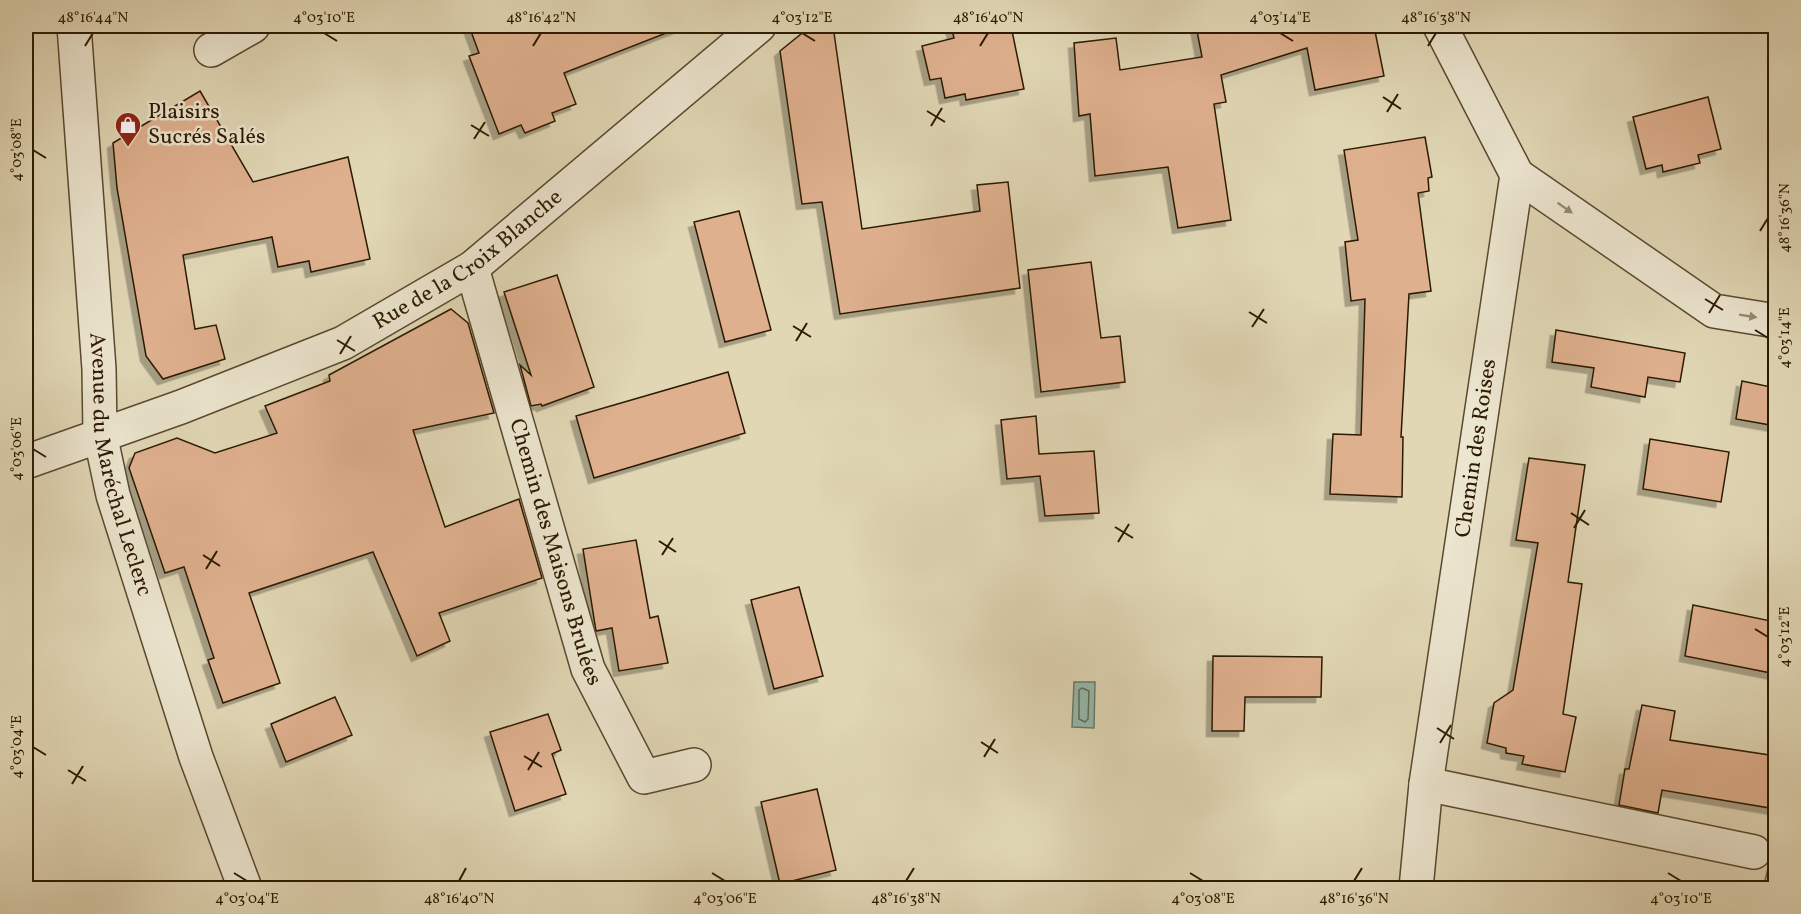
<svg xmlns="http://www.w3.org/2000/svg" width="1801" height="914" viewBox="0 0 1801 914" font-family="Vollkorn,serif">
  <style>
    .green { fill: #b9bd89; stroke: #726c45; stroke-width: 1.5 }
    .water { fill: #94baad; stroke: #6a7a68; stroke-width: 1.5 }
    .lines { fill: none; stroke-linecap: round; stroke-linejoin: round }
    .shore { stroke: #606a57; stroke-width: 1.5 }
    .building { fill: #dfb08e; stroke: #2c1a01; stroke-width: 1.5; filter: url(#shadow) }
    .minor-casing { stroke: #59492e; stroke-width: 36 }
    .minor { stroke: #ece5cf; stroke-width: 33 }
    .oneway { fill: #968a72 }
    .ticks { fill: none; stroke: #2c1a01; stroke-width: 2 }
    .labels { text-anchor: middle; dominant-baseline: central; stroke-width: 5; stroke-linejoin: round; paint-order: stroke }
    .poi-label { font-size: 22px; fill: #2c1a01; stroke: #ece5cf; text-anchor: start }
    .street-label { font-size: 22px; fill: #2c1a01; stroke: #ece5cf }
    .neatline { fill: none; stroke: #2c1a01; stroke-width: 2 }
    .ticks-label { font-size: 15px; text-anchor: middle; fill: #2c1a01 }
  </style>
  <defs>
    <filter id="shadow"><feDropShadow dx="-5.5" dy="5.5" stdDeviation="0" flood-color="#0004"/></filter>
  </defs>
  <rect width="100%" height="100%" fill="#e1d7b5"/>
  <filter id="stains"><feTurbulence type="fractalNoise" baseFrequency=".00333" numOctaves="4"/><feColorMatrix values="0 0 0 0 .2 0 0 0 0 .09 0 0 0 0 .02 0 0 0 .5 -.17"/></filter>
  <radialGradient id="worn" r=".72"><stop offset=".6" stop-color="#630" stop-opacity="0"/><stop offset="1" stop-color="#630" stop-opacity=".3"/></radialGradient>
  <path class="green" d="M1775,841v47h-12z"/>
  <path class="water" d="M1074,682h21l-1,46 -22,-1z"/>
  <g class="lines">
    <path class="shore" d="M1082,688l7,3 -1,28 -3,3 -6,-3v-29z"/>
  </g>
  <g class="building">
    <path d="M469,26h210v2l-115,45 12,31 -24,9 3,8 -30,12 -4,-8 -22,9 -30,-78 10,-3z"/>
    <path d="M811,26h22l29,203 118,-18 -3,-26 31,-3 12,106 -180,26 -18,-112 -20,2 -22,-153z"/>
    <path d="M951,26h60l13,63 -58,11 -1,-6 -20,4 -4,-20 -11,2 -8,-34 32,-8z"/>
    <path d="M1196,26h178l10,50 -69,14 -8,-42 -86,27 5,27 -12,2 17,116 -53,8 -10,-61 -73,9 -5,-62 -11,2 -5,-73 42,-5 4,32 82,-13z"/>
    <path d="M200,91l53,91 95,-25 22,102 -59,13 -2,-11 -31,6 -6,-30 -89,18 12,74 21,-4 9,34 -62,20 -17,-23 -29,-168 -4,-45z"/>
    <path d="M1708,97l13,52 -23,6 2,8 -37,9 -1,-7 -16,4 -13,-52z"/>
    <path d="M1425,137l7,40 -4,1 1,13 -11,2 13,98 -22,3 -8,143h2l-1,60 -72,-3 3,-60 28,1 4,-136 -14,2 -6,-59 13,-2 -14,-90z"/>
    <path d="M739,211l32,119 -46,12 -31,-120z"/>
    <path d="M1091,262l10,76 19,-2 5,46 -84,10 -13,-122z"/>
    <path d="M557,275l37,112 -52,19 -1,-2 -10,2 -11,-41 11,10 -27,-83z"/>
    <path d="M451,309l17,14 26,90 -81,17 14,43 18,54 74,-28 23,79 -103,35 11,28 -33,15 -44,-104 -124,41 31,90 -57,20 -15,-43 6,-2 -30,-91 -19,6 -36,-105 6,-15 42,-15 38,15 62,-20 -12,-27 65,-25 -1,-6z"/>
    <path d="M1556,330l129,23 -5,29 -32,-5 -3,20 -54,-10 3,-19 -42,-6z"/>
    <path d="M728,372l17,61 -151,45 -18,-62z"/>
    <path d="M1742,381l34,7v38l-40,-7z"/>
    <path d="M1036,416l3,38 55,-3 5,62 -54,3 -5,-40 -33,3 -6,-59z"/>
    <path d="M1650,439l79,13 -8,50 -78,-13z"/>
    <path d="M1529,458l56,7 -17,117 14,2 -19,130 13,3 -11,55 -43,-8 2,-8 -18,-3v-5l-19,-5 7,-40 19,-13 25,-147 -22,-3z"/>
    <path d="M636,540l14,78 8,-2 10,47 -49,8 -7,-43 -16,3 -13,-82z"/>
    <path d="M799,587l24,89 -49,13 -23,-89z"/>
    <path d="M1693,605l83,17v52l-91,-18z"/>
    <path d="M1213,656l109,1 -1,40h-76l-1,34h-32z"/>
    <path d="M335,697l17,38 -66,27 -15,-38z"/>
    <path d="M1642,705l33,6 -5,29 106,16v53l-114,-19 -4,23 -39,-8 6,-36h4z"/>
    <path d="M548,714l13,36 -9,4 14,40 -51,17 -25,-79z"/>
    <path d="M817,789l19,81 -56,14 -19,-82z"/>
  </g>
  <g class="lines">
    <g class="minor-casing">
      <g id="minor">
        <path id="s1" d="M74,26l25,343 1,65 13,61 83,262 49,131"/>
        <path d="M211,50l42,-24"/>
        <path d="M1517,175l197,136 62,10"/>
        <path id="s2" d="M472,268l116,401 56,108 50,-12"/>
        <path id="s3" d="M26,462l155,-55 162,-64 129,-75 287,-242"/>
        <path d="M1426,784l328,68"/>
        <path id="s4" d="M1416,888l10,-104 91,-609 -77,-149"/>
      </g>
    </g>
    <use href="#minor" class="minor"/>
  </g>
  <defs><path id="oneway-solid" d="M-6-.8H1V-3.2L6.5 0L1 3.2V.8H-6Z" transform="scale(1.5)"/></defs>
  <g class="oneway">
    <use href="#oneway-solid" transform="translate(1565 208) rotate(35)"/>
    <use href="#oneway-solid" transform="translate(1748 316) rotate(9)"/>
  </g>
  <path class="ticks" d="M324,33l13,8M802,33l13,8M1280,33l13,8M85,46l8,-13M533,46l8,-13M980,46l8,-13M1428,46l8,-13M1383,97l18,12M927,111l18,11M1387,112l11,-18M471,125l18,11M931,126l11,-18M474,139l11,-17M33,150l13,8M1760,231l8,-13M1705,299l18,11M1249,312l18,11M1709,313l11,-18M793,326l18,11M1252,327l12,-18M1755,330l13,8M337,340l18,11M796,341l11,-18M340,354l11,-18M33,449l13,8M1571,513l18,12M1115,527l18,11M1574,528l11,-18M659,541l17,11M1118,542l11,-18M203,555l17,11M662,555l11,-17M206,569l11,-18M1755,629l13,8M1437,728l17,11M981,742l17,11M1440,743l11,-18M33,747l13,8M524,756l18,11M984,757l11,-18M68,770l18,11M528,770l11,-18M72,784l11,-18M234,873l13,8M712,873l13,8M1190,873l13,8M1668,873l13,8M459,881l7,-13M906,881l8,-13M1354,881l8,-13"/>
  <defs>
    <g id="shop-pin" transform="scale(1.35)"><path d="M0 17L-7.5 6A9.5 9.5 0 1 1 7.5 6Z" fill="#8f2418" stroke="#ece5cf"/><path d="M-5-2.5h2.3a2.7 3.5 0 0 1 5.4 0H5L5.5 6h-11ZM-1.5-2.5h3a1.5 2.3 0 0 0-3 0Z" fill="#fff"/></g>
  </defs>
  <g fill-rule="evenodd">
    <use href="#shop-pin" x="128" y="125"/>
  </g>
  <g class="labels">
    <g class="poi-label">
      <text x="148" y="112">Plaisirs<tspan x="148" dy="25">Sucrés Salés</tspan></text>
    </g>
    <g class="street-label">
      <text stroke="none"><textPath href="#s3" startOffset="489">Rue de la Croix Blanche</textPath></text>
      <text stroke="none"><textPath href="#s4" startOffset="444">Chemin des Roises</textPath></text>
      <text stroke="none"><textPath href="#s1" startOffset="442">Avenue du Maréchal Leclerc</textPath></text>
      <text stroke="none"><textPath href="#s2" startOffset="296">Chemin des Maisons Brulées</textPath></text>
    </g>
  </g>
  <rect width="1801" height="914" fill="none" stroke="#e1d7b5" stroke-width="66"/>
  <rect x="33" y="33" width="1735" height="848" class="neatline"/>
  <g class="ticks-label">
    <text x="93" y="22">48°16'44"N</text>
    <text x="324" y="22">4°03'10"E</text>
    <text x="541" y="22">48°16'42"N</text>
    <text x="802" y="22">4°03'12"E</text>
    <text x="988" y="22">48°16'40"N</text>
    <text x="1280" y="22">4°03'14"E</text>
    <text x="1436" y="22">48°16'38"N</text>
    <text transform="translate(16 150) rotate(-90)" y="5">4°03'08"E</text>
    <text transform="translate(1784 218) rotate(-90)" y="5">48°16'36"N</text>
    <text transform="translate(1784 338) rotate(-90)" y="5">4°03'14"E</text>
    <text transform="translate(16 449) rotate(-90)" y="5">4°03'06"E</text>
    <text transform="translate(1784 637) rotate(-90)" y="5">4°03'12"E</text>
    <text transform="translate(16 747) rotate(-90)" y="5">4°03'04"E</text>
    <text x="247" y="903">4°03'04"E</text>
    <text x="459" y="903">48°16'40"N</text>
    <text x="725" y="903">4°03'06"E</text>
    <text x="906" y="903">48°16'38"N</text>
    <text x="1203" y="903">4°03'08"E</text>
    <text x="1354" y="903">48°16'36"N</text>
    <text x="1681" y="903">4°03'10"E</text>
  </g>
  <rect width="100%" height="100%" filter="url(#stains)"/>
  <rect width="100%" height="100%" fill="url(#worn)"/>
</svg>
